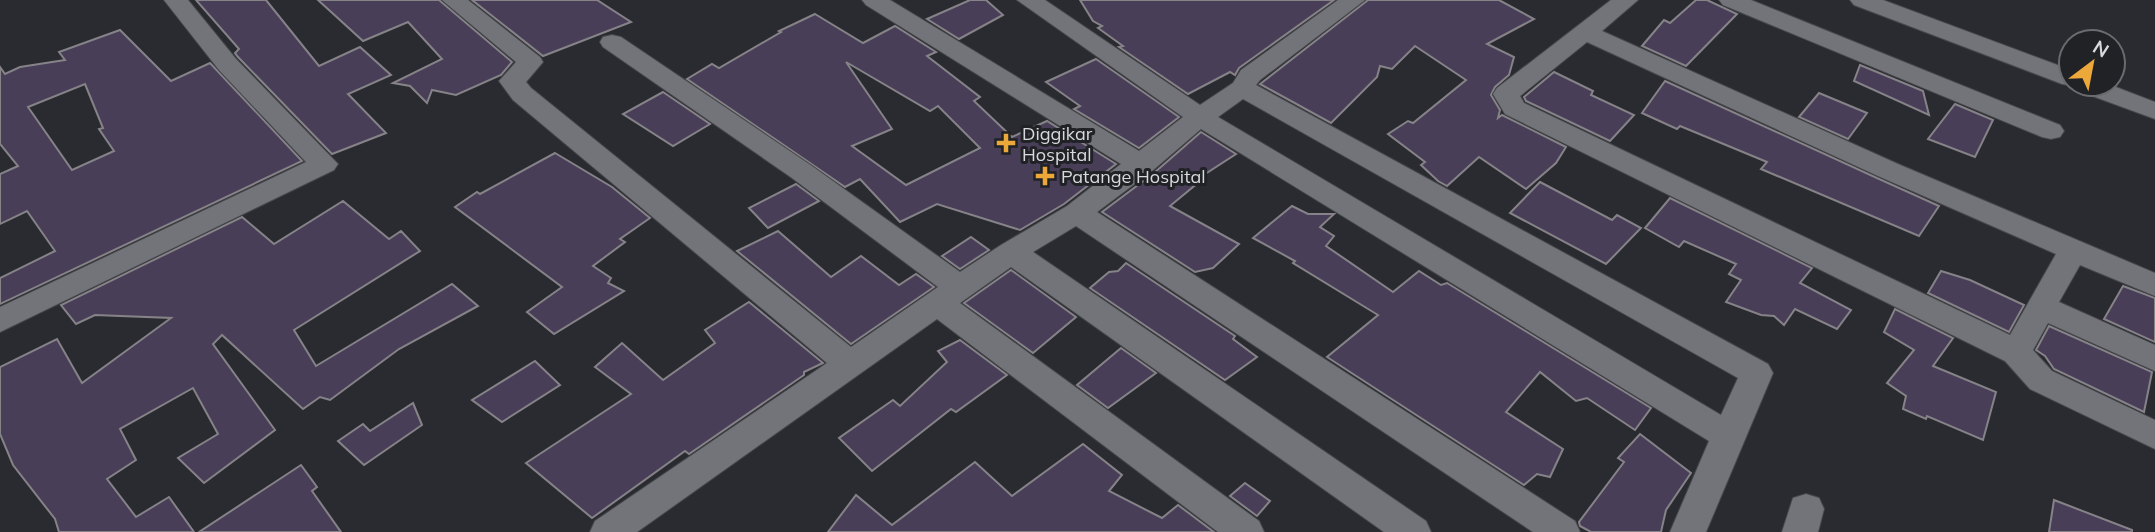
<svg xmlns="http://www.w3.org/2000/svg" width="2155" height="532" viewBox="0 0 2155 532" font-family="Mulish,sans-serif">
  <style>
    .building { fill: #493e57; stroke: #858388; stroke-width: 2; fill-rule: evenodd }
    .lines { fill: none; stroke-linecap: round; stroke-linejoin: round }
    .minor-casing { stroke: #46474b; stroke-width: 2 }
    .minor { fill: #737479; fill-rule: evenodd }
    .poi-dot { fill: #eca93a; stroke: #202226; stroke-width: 2.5 }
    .labels { text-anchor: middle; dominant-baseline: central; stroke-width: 6; stroke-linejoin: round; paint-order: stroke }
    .poi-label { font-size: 18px; fill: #d8d9dc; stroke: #202226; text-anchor: start }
  </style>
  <rect width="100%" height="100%" fill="#2a2b30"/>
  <g class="building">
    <path d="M196,0h70l53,66 41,-19 31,28 -43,19 38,39 -54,21 -94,-97 -3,-4 4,-4z"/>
    <path d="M318,0h121l73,62 -11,13 -45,20 -24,-5 -5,13 -17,-17 -17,-3 49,-24 -34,-37 -45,19z"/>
    <path d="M472,0h125l34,22 -88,34z"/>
    <path d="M970,0h16l17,15 -44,24 -32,-20z"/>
    <path d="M1080,0h254l-95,68 -4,7 -5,-3 -42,22 -69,-47 4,-1 -25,-18 4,-2 -9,-5z"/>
    <path d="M1368,0h131l35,19 -47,25 27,13 -5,18 -14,12 -4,8 9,15 -2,8 4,-3 64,32 -10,16 -30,26 -47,-32 -32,29 -9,-5 -17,-16 4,-3 -37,-28 20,-13 5,2 53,-43 -51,-34 -23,23 -12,-3 -3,11 -46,46 -71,-39z"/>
    <path d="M1696,0h11l30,14 -51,52 -44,-20 22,-26 6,3z"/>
    <path d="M815,14l48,29 32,-17 41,26 -9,4 53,41 -6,4 38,36 35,-16 69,43 -52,40 -44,26 -83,-26 -37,18 -40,-43 -15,8 -158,-108 25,-15 7,4 62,-36 -2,-1zM846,62l84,49 8,-5 42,42 -74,37 -54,-39 40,-17z"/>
    <path d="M120,30l51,51 39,-18 92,98 -302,143v-26l55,-27 -28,-40 -27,13v-50l18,-8 -18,-22v-77l5,7 15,-7 45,-7 -6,-8zM85,84l18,44 -4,1 15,22 -42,19 -44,-63z"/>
    <path d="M1096,59l83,58 -40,31 -65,-39 6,-3 -34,-24z"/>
    <path d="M1860,65l63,26 6,24 -75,-34z"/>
    <path d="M1554,72l39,19 -2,4 43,20 -24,26 -84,-40 -2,-4z"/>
    <path d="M1665,81l212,97 62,28 -20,30 -158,-67 6,-7 -87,-36 -3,3 -35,-16z"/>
    <path d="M663,92l47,32 -37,22 -50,-32z"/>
    <path d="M1819,93l48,20 -19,26 -49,-22z"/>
    <path d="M1955,104l38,16 -18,37 -47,-18z"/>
    <path d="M1201,132l35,22 -40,26 3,2 -29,24 69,38 -26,24 -18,4 -93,-60 52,-39z"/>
    <path d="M555,153l57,34 38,31 -30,21 5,3 -32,24 18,12 -3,5 16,8 -70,43 -27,-22 35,-25 -107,-80 22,-15 3,2z"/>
    <path d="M1540,182l72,38 5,-5 24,13 -35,36 -96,-51z"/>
    <path d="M796,184l23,17 -51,27 -19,-20z"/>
    <path d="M1670,198l142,70 -12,15 51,27 -14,19 -42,-20 -11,16 -10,-9 -13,-1 -35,-13 15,-22 -12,-6 7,-10 -52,-23 -5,6 -34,-19z"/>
    <path d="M343,201l46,38 12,-8 19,20 -126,79 22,36 136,-82 26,22 -79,43 -69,51 -10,-3 -17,12 -81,-74 -9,9 62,86 -71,53 -26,-25 40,-24 -25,-46 -73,41 16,31 -29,19 29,38 33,-20 25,35h-135l-4,-13 -42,-54 -13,-31v-67l57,-28 25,44 89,-65 -76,-3 -19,9 -15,-19 181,-88 32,27z"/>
    <path d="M1292,206l16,8h26l-14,13 14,9 -8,10 67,46 26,-21 22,14 6,-2 204,125 -16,22 -48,-32 -11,3 -36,-29 -34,40 57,37 -13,28 -13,-3 -13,11 -197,-128 51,-42 -85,-52 2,-2 -42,-23z"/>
    <path d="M778,231l53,46 30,-21 38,29 17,-11 18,13 -83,57 -114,-93z"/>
    <path d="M971,237l18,13 -29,19 -18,-13z"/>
    <path d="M1126,263l109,73 -2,3 24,18 -32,23 -135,-92 19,-16 9,-1z"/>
    <path d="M1011,270l65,47 -43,36 -69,-50z"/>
    <path d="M1941,271l29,9 54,25 -15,27 -81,-39z"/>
    <path d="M2123,286l32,12v44l-51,-23z"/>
    <path d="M749,302l74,61 -19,9v3l-115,79 -4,-3 -93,67 -66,-55 105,-69 -36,-27 27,-24 41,37 52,-37 -10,-13z"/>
    <path d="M1895,309l58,29 -20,28 63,26 -13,48 -56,-24 -1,3 -23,-10 3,-13 -19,-13 27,-33 -30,-18z"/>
    <path d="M2049,326l103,46 -8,40 -90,-43 -9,-13 -9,-6z"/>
    <path d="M960,340l47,35 -51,37 -5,-3 -79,62 -33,-33 54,-38 7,6 47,-44 -9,-11z"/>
    <path d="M1121,348l35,25 -48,35 -31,-23z"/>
    <path d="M535,361l25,24 -58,37 -30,-22z"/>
    <path d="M413,403l9,22 -58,40 -26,-24 25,-17 7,7z"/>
    <path d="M1640,434l51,39 -25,37 -5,22h-70l-11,-6 -1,-4 45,-60 -6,-4z"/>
    <path d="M1083,444l39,31 -13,16 53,27 16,-13 36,27h-386l28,-37 36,30 83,-63 37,34z"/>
    <path d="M301,465l16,22 -5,4 29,41h-142z"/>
    <path d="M1245,483l25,18 -13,15 -27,-20z"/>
    <path d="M2054,500l78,30v2h-83z"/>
  </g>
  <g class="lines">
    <g class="minor-casing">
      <g id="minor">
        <path d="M164,0h24l48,59 102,105 -4,6 -334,162v-25l306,-145 -87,-92z"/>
        <path d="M442,0h26l72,57 3,5 -17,20 5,6 320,259 87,-60 -146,-109 -189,-131 -3,-5 3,-5 9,-2 9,2 191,129 148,106 41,-27 66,-39 54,-42 -255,-159 -4,-5h28l249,151 44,-34 -166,-117h28l155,105 33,-22 8,-13 97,-70h27l-105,80 -4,5 512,279 5,9 -67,159h-36l39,-91 -508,-312 -49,42 -55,41 478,309 5,11h-47l-457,-306 -43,26 393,269 5,11h-47l-373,-265 -51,36 299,218 5,11h-46l-281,-213 -300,213h-47l5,-11 232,-158 -314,-263 -14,-19 17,-19zM1243,99l495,279 -17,37 -503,-298z"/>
        <path d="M1611,0h27l-36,31 296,133 257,109v23l-75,-31 -21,37 96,43v26l-107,-48 -15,27 19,21 103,49v29l-125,-60 -25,-28 -500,-247 -12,-20 4,-6zM1587,42l291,134 178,78 -46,81 -486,-232 -4,-7z"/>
        <path d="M1719,0h32l309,125 4,6 -4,6 -9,2 -9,-2 -319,-132z"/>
        <path d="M1850,0h33l188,70v14h37l47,18v17l-79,-29 -2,-4 -12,-2 -208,-79z"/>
        <path d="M1806,494l13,4 5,11 -6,23h-36l11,-34z"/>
      </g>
    </g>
    <use href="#minor" class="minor"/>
  </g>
  <g class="poi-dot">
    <path d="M1002.5 132.5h7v7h7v7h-7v7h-7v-7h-7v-7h7z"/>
    <path d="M1041.5 165.5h7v7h7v7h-7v7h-7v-7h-7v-7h7z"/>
  </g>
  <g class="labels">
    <g class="poi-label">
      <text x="1022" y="133">Diggikar<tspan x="1022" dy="21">Hospital</tspan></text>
      <text x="1061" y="176">Patange Hospital</text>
    </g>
  </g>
  <g transform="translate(2092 63) rotate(32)"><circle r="33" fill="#202226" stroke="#6a6b6f" stroke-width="2"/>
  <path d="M0-5L12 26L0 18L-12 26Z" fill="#eca93a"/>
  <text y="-10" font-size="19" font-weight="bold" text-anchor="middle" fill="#d8d9dc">N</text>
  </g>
</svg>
